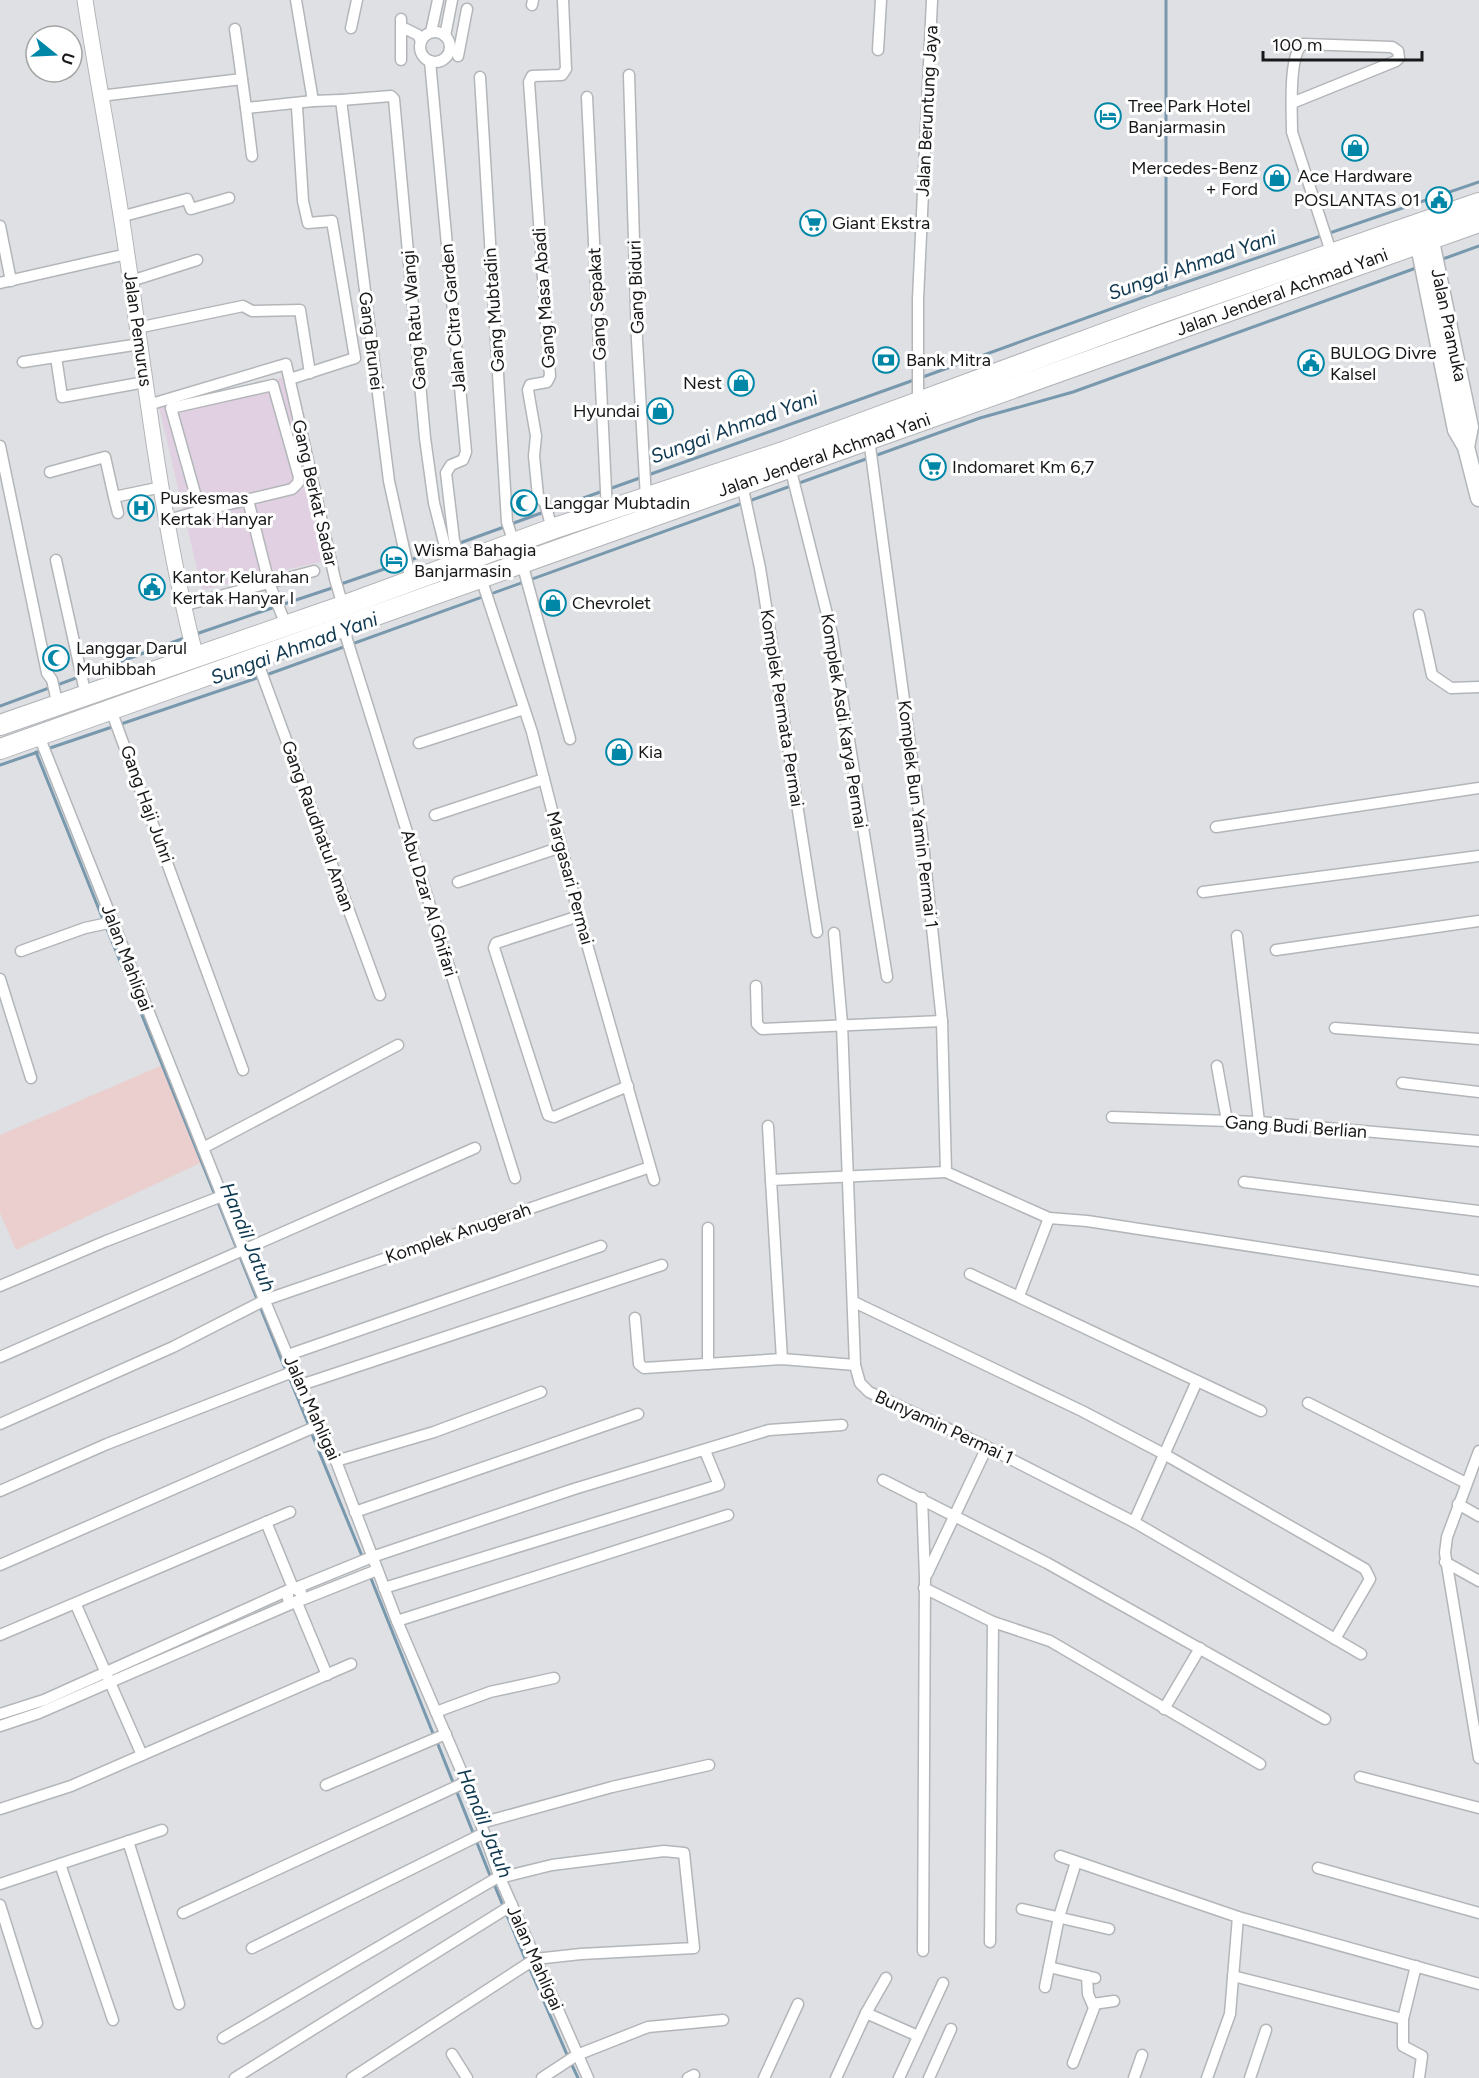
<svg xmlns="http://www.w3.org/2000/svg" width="1479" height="2078" viewBox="0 0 1479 2078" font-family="Figtree,sans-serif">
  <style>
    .commercial { fill: #e0d0e2 }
    .education { fill: #eacfce }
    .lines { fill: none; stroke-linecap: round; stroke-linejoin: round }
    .stream { stroke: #7898ae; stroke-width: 3 }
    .street-casing { stroke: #b3b6b9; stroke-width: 13 }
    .secondary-casing { stroke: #b3b6b9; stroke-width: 17 }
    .primary-casing { stroke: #b3b6b9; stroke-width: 19 }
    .highway-casing { stroke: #b3b6b9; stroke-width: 22 }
    .street { stroke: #fff; stroke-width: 10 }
    .secondary { stroke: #fff; stroke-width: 15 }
    .primary { stroke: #fff; stroke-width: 16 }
    .highway { stroke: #fff; stroke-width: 20 }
    .labels { text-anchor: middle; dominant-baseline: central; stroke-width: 6; stroke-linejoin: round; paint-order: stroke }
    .poi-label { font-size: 18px; fill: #171819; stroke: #fff; text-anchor: start }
    .street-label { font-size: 18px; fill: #171819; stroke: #fff }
    .water-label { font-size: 20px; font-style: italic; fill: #0f3851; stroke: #fff }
  </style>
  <rect width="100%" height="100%" fill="#dee0e3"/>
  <path class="commercial" d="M285,377l43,183 -126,30 -43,-183z"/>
  <path class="education" d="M165,1064l37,98 -186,88 -16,-37v-78z"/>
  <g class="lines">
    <g class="stream">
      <path d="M1166,0v289"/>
      <path d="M1440,260l39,-14"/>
      <path d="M920,378l246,-89 313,-107"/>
      <path d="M609,489l305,-109"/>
      <path d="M749,501l231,-83 93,-26 343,-124"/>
      <path d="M550,510l53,-19"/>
      <path d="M511,524l33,-12"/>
      <path d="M457,544l47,-17"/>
      <path d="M341,584l101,-35"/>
      <path d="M281,605l54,-18"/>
      <path d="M196,634l79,-27"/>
      <path d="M266,675l477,-172"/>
      <path d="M0,706l187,-69"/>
      <path d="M47,749l213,-72"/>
      <path d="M36,752l66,165"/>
      <path d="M0,765l41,-14"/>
      <path d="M107,929l108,266"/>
      <path d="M218,1202l68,169"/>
      <path d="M289,1377l20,49"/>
      <path d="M311,1432l51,124"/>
      <path d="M370,1576l64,160"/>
      <path d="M437,1742l54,136"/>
      <path d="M494,1884l32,77"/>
      <path d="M529,1967l39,90"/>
      <path d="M571,2063l7,15"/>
    </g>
    <g class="street-casing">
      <g id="street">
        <path d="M296,0l17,101 28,-1 48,381 22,100"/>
        <path d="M532,5l1,-5"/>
        <path d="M351,28l6,-28"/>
        <path d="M235,29l11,79 67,-7"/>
        <circle cx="435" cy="47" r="15"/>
        <path d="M402,32l4,-3 12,6 3,6"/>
        <path d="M431,32l7,-32"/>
        <path d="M445,36l7,-36"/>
        <path d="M878,50l3,-50"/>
        <path d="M458,56l9,-47"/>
        <path d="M401,60v-41"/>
        <path d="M430,61l36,391 -3,8 -12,5 -5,8 8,67 6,22"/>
        <path d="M629,75l8,265 9,158"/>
        <path d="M480,77l27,445 7,21"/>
        <path d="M100,96l142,-17"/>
        <path d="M587,97l20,414"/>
        <path d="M341,100l50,-4 3,3 31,339 9,65 16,63"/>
        <path d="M1292,103l104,-42 3,-3 -1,-7 -6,-4 -89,-3c-15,10 -11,69 -11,88l40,123"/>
        <path d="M246,108l6,48"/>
        <path d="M120,217l67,-18 4,10 38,-11"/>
        <path d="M0,226l11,55"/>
        <path d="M131,281l66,-21"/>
        <path d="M0,283l127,-29"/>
        <path d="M137,328l106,-22 9,5 48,-1 10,63"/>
        <path d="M56,357l6,40 83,-15"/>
        <path d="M23,362l117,-18"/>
        <path d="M290,379l65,-21 -23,-137 -24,2 -5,-22 -6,-94"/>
        <path d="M273,385l26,92 -1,6 -6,6 -92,22 -29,-103z"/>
        <path d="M918,403v-104l14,-299"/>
        <path d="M148,405l138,-41 49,215 8,27"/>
        <path d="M869,439l53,395 20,187 4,151 103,46 -30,78"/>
        <path d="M0,446l47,227 5,7 6,26"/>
        <path d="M790,467l42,167 55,343"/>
        <path d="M50,472l55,-15 9,40 48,-10"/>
        <path d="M742,484l18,84 57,364"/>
        <path d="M114,497l4,16"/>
        <path d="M248,500l21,83 17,42"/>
        <path d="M168,520l32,-9"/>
        <path d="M552,529l-7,-26 -7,-7 -4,-40 2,-20 -8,-46 2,-5 17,-3 3,-6 -21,-294 3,-6 30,-1 4,-6 -3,-69"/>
        <path d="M56,560l30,136"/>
        <path d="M522,563l48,176"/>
        <path d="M481,578l51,154 47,184 75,264"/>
        <path d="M182,606l132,-35"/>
        <path d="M1419,615l13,60 19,13 28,-1"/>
        <path d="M343,627l172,551"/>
        <path d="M256,658l124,337"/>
        <path d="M111,710l132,360"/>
        <path d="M39,736l205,515 73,175 19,35 61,160 69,161 34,96 88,200"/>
        <path d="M419,743l105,-34"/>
        <path d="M435,815l109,-36"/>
        <path d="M1216,827l263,-39"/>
        <path d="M458,882l103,-35"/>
        <path d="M1203,892l276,-36"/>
        <path d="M579,916l-83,27 -2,5 54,167 6,2 74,-31"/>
        <path d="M834,933l8,91 13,341 5,18 9,9 118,55 147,75 227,132"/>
        <path d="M1237,936l22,186"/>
        <path d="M1276,950l203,-29"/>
        <path d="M21,951l64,-23 28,-6"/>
        <path d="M0,979l31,99"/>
        <path d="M756,986l1,38 5,5 180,-8"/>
        <path d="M1335,1028l144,11"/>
        <path d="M1217,1066l10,55"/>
        <path d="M1402,1083l77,9"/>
        <path d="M1112,1117l147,5 220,19"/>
        <path d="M768,1126l3,54"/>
        <path d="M203,1148l195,-103"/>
        <path d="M1244,1182l235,29"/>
        <path d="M1049,1218l38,3 392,60"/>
        <path d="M970,1274l291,137"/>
        <path d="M0,1286l106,-45 116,-45"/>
        <path d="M854,1302l228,109 82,43 201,115 5,10 -35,60"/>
        <path d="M635,1318l4,46 5,4 138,-9 73,6"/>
        <path d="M288,1355l313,-109"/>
        <path d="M0,1357l475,-209"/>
        <path d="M782,1359l-11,-179 175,-8"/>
        <path d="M708,1364v-136"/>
        <path d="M301,1385l361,-120"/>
        <path d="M1308,1403l158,80"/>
        <path d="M0,1424l173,-77 92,-47 385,-133"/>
        <path d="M1479,1451l-32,86 -2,16 34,205"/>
        <path d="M336,1461l98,-29 107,-40"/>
        <path d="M883,1480l164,83 278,156"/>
        <path d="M0,1491l107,-47 188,-73"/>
        <path d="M922,1498l3,79 -2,374"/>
        <path d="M1458,1504l21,12"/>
        <path d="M355,1512l283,-98"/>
        <path d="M266,1522l27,66"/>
        <path d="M1134,1522l63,-141"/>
        <path d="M1445,1562l34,19"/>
        <path d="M0,1565l317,-139"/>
        <path d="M927,1574l60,-127"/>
        <path d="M296,1588l76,-31 202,-68 195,-59 73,-5"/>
        <path d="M384,1588l335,-103 -14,-34"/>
        <path d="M924,1588l69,34 57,19 210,123"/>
        <path d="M299,1601l78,-31"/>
        <path d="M297,1603l30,72"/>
        <path d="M76,1605l66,150"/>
        <path d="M397,1621l331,-106"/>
        <path d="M0,1635l290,-123"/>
        <path d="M1164,1709l36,-61"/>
        <path d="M436,1712l54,-20 64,-14"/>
        <path d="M0,1714l44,-14 249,-112 8,4v7l-8,4 -5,-4v-6"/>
        <path d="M0,1726l39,-13 254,-110"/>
        <path d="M1360,1777l119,31"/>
        <path d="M326,1785l120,-51"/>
        <path d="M0,1809l71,-23 280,-122"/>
        <path d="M481,1823l131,-36 97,-22"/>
        <path d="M128,1841l51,163"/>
        <path d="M1060,1856l178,61 241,67"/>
        <path d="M60,1864l53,156"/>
        <path d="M1318,1868l161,45"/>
        <path d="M0,1884l162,-54"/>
        <path d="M0,1905l37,118"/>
        <path d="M1022,1909l87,20"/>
        <path d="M183,1913l283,-131"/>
        <path d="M990,1942l3,-320"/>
        <path d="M252,1948l232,-115"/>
        <path d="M1049,1967l46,11"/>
        <path d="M1233,1976l170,43 13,-53"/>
        <path d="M1045,1987l14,-70 17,-55"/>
        <path d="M1093,2004l21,-3"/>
        <path d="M866,2013l52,23"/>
        <path d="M1403,2019v27l19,10 -3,22"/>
        <path d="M223,2038l272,-159 57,-14 112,-14 20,2 10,95 -113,6 -46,5 -183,119"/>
        <path d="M452,2054l15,24"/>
        <path d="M1073,2063l21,-55 -6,-14 -1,-18"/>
        <path d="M235,2078l277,-173"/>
        <path d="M542,2078l35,-23 71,-28 75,-7"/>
        <path d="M688,2078l6,-3"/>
        <path d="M764,2078l34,-74"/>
        <path d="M836,2078l30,-65 20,-35"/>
        <path d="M899,2078l44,-95"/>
        <path d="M929,2078l22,-49"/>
        <path d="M1134,2078l8,-23"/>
        <path d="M1207,2078l23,-64 8,-97"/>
        <path d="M1250,2078l16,-48"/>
      </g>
    </g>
    <g class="secondary-casing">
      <path id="secondary" d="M85,0c13,85 30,170 42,255 20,135 35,271 69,403"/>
    </g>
    <g class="primary-casing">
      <g id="primary">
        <path d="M1428,227l42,200 -4,20"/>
        <path d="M1416,231l40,199 10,17 13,51"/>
      </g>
    </g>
    <g class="highway-casing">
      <g id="highway">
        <path d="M0,725l343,-119 209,-77 234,-78 371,-137 322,-111"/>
        <path d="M0,749l1479,-527"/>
      </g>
    </g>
    <use href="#street" class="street"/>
    <use href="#secondary" class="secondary"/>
    <use href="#primary" class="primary"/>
    <use href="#highway" class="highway"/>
  </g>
  <defs>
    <g id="hotel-ring" transform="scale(1.35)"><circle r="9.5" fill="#fff" stroke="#0087a8" stroke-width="1.5"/><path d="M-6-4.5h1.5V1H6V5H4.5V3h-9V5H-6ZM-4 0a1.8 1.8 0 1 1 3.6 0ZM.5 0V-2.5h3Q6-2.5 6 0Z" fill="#0087a8"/></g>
    <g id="shop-ring" transform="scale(1.35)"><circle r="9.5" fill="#fff" stroke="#0087a8" stroke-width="1.5"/><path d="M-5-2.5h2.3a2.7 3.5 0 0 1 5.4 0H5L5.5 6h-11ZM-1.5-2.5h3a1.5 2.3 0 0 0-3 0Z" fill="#0087a8"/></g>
    <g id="civic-ring" transform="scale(1.35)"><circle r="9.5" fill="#fff" stroke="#0087a8" stroke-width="1.5"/><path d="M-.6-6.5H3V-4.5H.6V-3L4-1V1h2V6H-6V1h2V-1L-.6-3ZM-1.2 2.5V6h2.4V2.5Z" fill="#0087a8"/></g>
    <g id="supermarket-ring" transform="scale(1.35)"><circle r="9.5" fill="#fff" stroke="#0087a8" stroke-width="1.5"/><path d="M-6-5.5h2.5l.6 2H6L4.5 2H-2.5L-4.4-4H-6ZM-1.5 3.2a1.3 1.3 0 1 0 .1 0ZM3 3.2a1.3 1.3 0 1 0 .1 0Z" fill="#0087a8"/></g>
    <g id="bank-ring" transform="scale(1.35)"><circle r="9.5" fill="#fff" stroke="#0087a8" stroke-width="1.5"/><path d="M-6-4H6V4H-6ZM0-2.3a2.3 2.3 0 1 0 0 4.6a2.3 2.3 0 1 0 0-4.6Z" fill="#0087a8"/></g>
    <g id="mosque-ring" transform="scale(1.35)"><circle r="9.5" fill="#fff" stroke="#0087a8" stroke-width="1.5"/><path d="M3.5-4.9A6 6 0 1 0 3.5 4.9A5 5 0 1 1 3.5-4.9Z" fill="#0087a8"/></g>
    <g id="hospital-ring" transform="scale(1.35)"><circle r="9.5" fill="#fff" stroke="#0087a8" stroke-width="1.5"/><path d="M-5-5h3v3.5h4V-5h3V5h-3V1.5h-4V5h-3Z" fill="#0087a8"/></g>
  </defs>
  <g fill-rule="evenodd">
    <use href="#hotel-ring" x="1108" y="116"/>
    <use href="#shop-ring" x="1355" y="148"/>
    <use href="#shop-ring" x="1277" y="178"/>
    <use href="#civic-ring" x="1439" y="200"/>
    <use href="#supermarket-ring" x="813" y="223"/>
    <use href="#bank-ring" x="886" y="360"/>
    <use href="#civic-ring" x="1311" y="363"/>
    <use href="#shop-ring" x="741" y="383"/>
    <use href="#shop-ring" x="660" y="411"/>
    <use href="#supermarket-ring" x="933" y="467"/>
    <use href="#mosque-ring" x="524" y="503"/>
    <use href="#hospital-ring" x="141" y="508"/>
    <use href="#hotel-ring" x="394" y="560"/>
    <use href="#civic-ring" x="152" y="587"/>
    <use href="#shop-ring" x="553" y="603"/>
    <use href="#mosque-ring" x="56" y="658"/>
    <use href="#shop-ring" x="619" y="752"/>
  </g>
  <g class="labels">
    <g class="poi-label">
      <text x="1128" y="106">Tree Park Hotel<tspan x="1128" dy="21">Banjarmasin</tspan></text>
      <text x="1258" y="168" text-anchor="end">Mercedes-Benz<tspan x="1258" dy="21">+ Ford</tspan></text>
      <text x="1355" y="176" text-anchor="middle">Ace Hardware</text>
      <text x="1420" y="200" text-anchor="end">POSLANTAS 01</text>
      <text x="832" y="223">Giant Ekstra</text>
      <text x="1330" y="353">BULOG Divre<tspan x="1330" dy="21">Kalsel</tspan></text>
      <text x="906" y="360">Bank Mitra</text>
      <text x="722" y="383" text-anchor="end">Nest</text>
      <text x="640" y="411" text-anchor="end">Hyundai</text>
      <text x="952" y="467">Indomaret Km 6,7</text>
      <text x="160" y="498">Puskesmas<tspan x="160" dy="21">Kertak Hanyar</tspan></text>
      <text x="544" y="503">Langgar Mubtadin</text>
      <text x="414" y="550">Wisma Bahagia<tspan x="414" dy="21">Banjarmasin</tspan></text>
      <text x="172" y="577">Kantor Kelurahan<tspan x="172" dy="21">Kertak Hanyar I</tspan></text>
      <text x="572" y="603">Chevrolet</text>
      <text x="76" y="648">Langgar Darul<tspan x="76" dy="21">Muhibbah</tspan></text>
      <text x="638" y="752">Kia</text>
    </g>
    <g class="street-label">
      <text transform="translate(927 111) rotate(-87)">Jalan Beruntung Jaya</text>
      <text transform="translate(636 287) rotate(-92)">Gang Biduri</text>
      <text transform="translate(1282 292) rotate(-20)">Jalan Jenderal Achmad Yani</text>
      <text transform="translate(544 298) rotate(-94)">Gang Masa Abadi</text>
      <text transform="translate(597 304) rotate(-93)">Gang Sepakat</text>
      <text transform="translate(494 310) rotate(-94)">Gang Mubtadin</text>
      <text transform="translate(453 318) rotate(-95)">Jalan Citra Garden</text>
      <text transform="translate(414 320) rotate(-95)">Gang Ratu Wangi</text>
      <text transform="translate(1449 325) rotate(78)">Jalan Pramuka</text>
      <text transform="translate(138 329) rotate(82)">Jalan Pemurus</text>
      <text transform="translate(371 341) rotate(83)">Gang Brunei</text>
      <text transform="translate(824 455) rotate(-19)">Jalan Jenderal Achmad Yani</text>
      <text transform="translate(315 493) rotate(77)">Gang Berkat Sadar</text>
      <text transform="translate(782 708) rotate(81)">Komplek Permata Permai</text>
      <text transform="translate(844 721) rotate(81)">Komplek Asdi Karya Permai</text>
      <text transform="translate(147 804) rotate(70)">Gang Haji Juhri</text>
      <text transform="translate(918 814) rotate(83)">Komplek Bun Yamin Permai 1</text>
      <text transform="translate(318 826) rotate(70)">Gang Raudhatul Aman</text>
      <text transform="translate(570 878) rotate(75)">Margasari Permai</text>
      <text transform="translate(429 903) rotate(73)">Abu Dzar Al Ghifari</text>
      <text transform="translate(127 958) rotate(69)">Jalan Mahligai</text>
      <text transform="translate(1296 1127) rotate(4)">Gang Budi Berlian</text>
      <text transform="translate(458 1233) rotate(-19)">Komplek Anugerah</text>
      <text transform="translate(312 1408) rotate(66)">Jalan Mahligai</text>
      <text transform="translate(944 1427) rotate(25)">Bunyamin Permai 1</text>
      <text transform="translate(535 1958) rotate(66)">Jalan Mahligai</text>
    </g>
    <g class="water-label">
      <text transform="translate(1192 265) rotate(-19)">Sungai Ahmad Yani</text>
      <text transform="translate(734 427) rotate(-20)">Sungai Ahmad Yani</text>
      <text transform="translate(294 648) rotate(-20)">Sungai Ahmad Yani</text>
      <text transform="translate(248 1237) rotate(68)">Handil Jatuh</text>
      <text transform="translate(485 1823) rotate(68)">Handil Jatuh</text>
    </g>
  </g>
  <g transform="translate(54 54) rotate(108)"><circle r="28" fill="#ffffff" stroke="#a2a3a3" stroke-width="1.5"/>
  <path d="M0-4.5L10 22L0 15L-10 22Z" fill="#0087a8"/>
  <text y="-9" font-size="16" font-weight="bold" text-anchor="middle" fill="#171819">U</text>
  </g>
  <path d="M1263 51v9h159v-9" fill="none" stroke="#171819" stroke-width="3"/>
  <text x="1272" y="51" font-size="18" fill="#171819" stroke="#ffffff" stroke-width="4.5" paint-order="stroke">100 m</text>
</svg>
